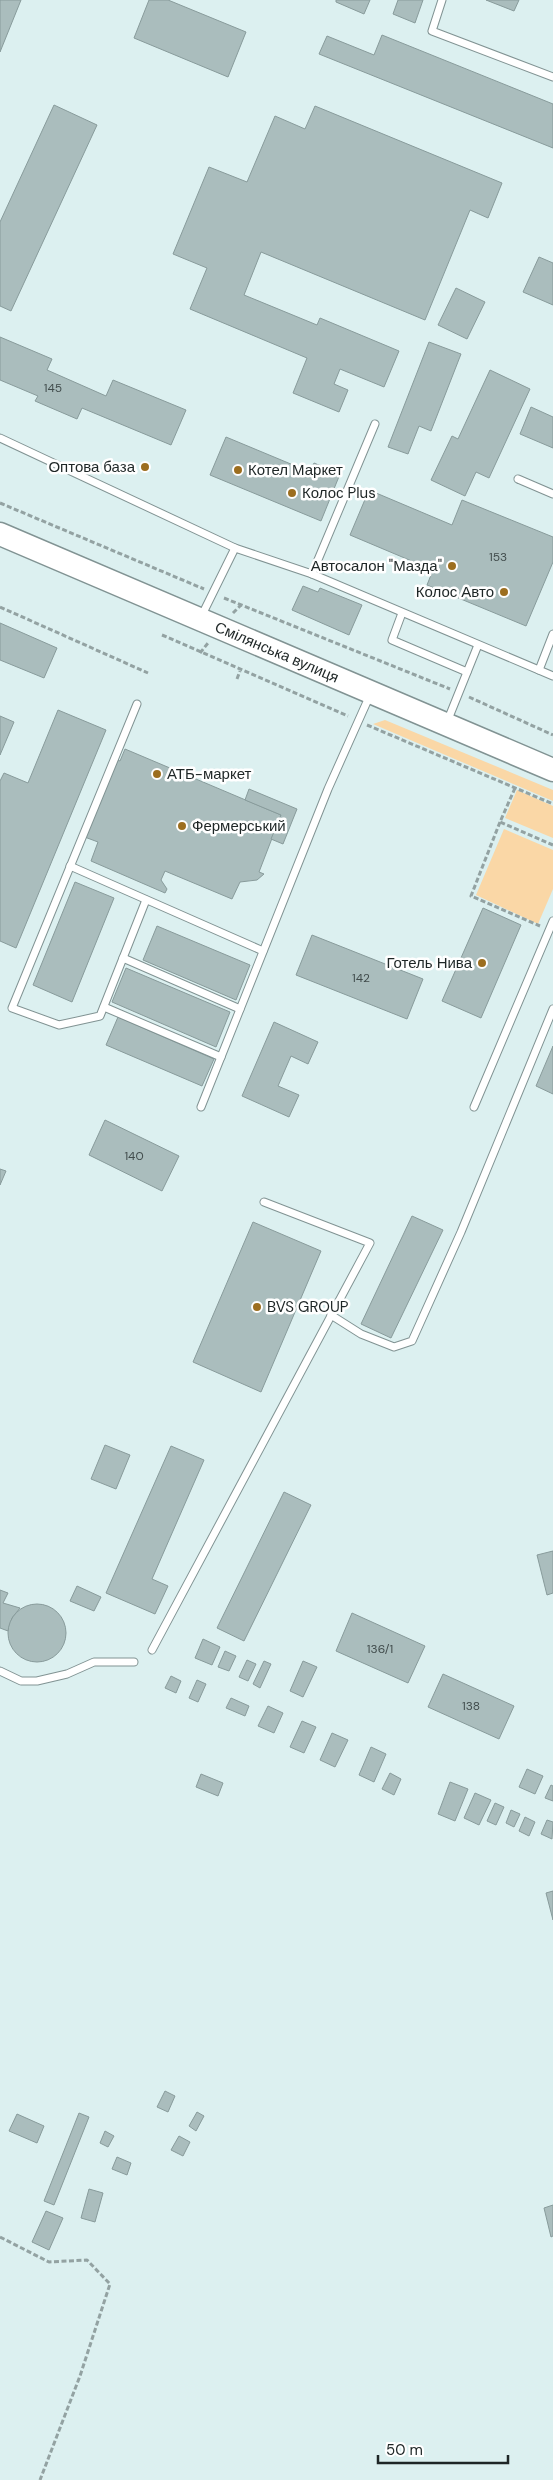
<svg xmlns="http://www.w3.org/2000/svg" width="553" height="2480" viewBox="0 0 553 2480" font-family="'DM Sans',sans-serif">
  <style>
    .green { fill: #fad7a6 }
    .building { fill: #aabdbd; stroke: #889b9b }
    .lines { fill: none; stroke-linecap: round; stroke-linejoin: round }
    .service-casing { stroke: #819393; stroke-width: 9 }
    .primary-casing { stroke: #819393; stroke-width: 25 }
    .path { stroke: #93a2a2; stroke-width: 3; stroke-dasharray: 5 2.5; stroke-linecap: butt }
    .service { stroke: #fff; stroke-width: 7 }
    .primary { stroke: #fff; stroke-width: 22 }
    .poi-dot { fill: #9c6e1f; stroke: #fff; stroke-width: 2 }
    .labels { text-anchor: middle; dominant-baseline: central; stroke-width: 5; stroke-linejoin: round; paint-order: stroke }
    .number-label { font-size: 12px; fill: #414c4c }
    .poi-label { font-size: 15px; fill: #1e2626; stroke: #fff; text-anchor: start }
    .street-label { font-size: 15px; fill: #1e2626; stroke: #fff }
  </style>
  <rect width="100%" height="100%" fill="#dcf0f0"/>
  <g class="green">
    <path d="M385,720l168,70v11l-180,-77z"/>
    <path d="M517,790l36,16v32l-48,-20z"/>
    <path d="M504,829l49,21v39l-15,35 -62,-29z"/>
  </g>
  <g class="building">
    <path d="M0,0h21l-21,52z"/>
    <path d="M149,0h19l78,32 -18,45 -94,-39z"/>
    <path d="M336,0h34l-6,14 -28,-12z"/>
    <path d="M398,0h25l-8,23 -22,-9z"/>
    <path d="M486,0h33l-5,11z"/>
    <path d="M382,35l171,69v44l-234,-94 8,-18 47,19z"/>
    <path d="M54,105l43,20 -86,186 -11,-5v-84z"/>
    <path d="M315,106l187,77 -14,35 -18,-8 -45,110 -164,-68 -17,43 73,30 3,-7 79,33 -15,36 -44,-18 -6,15 14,6 -9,22 -46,-19 14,-35 -117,-49 17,-41 -34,-14 36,-87 38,15 28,-66 30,13z"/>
    <path d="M539,257l14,6v42l-30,-13z"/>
    <path d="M456,288l29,14 -18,37 -29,-14z"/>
    <path d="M0,337l52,22 -5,11 59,26 7,-16 73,30 -15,35 -89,-37 -5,11 -42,-18 3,-5 -38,-16z"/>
    <path d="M429,342l32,12 -30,77 -12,-5 -11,28 -20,-7z"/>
    <path d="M490,370l40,19 -41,89 -13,-6 -11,24 -34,-16 21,-44 6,3z"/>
    <path d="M531,407l22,10v31l-33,-14z"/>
    <path d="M226,437l84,35 4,-9 26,11 -19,47 -111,-46z"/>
    <path d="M369,490l83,35 10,-25 91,37v25l-27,64 -99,-41 6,-15 -83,-35z"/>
    <path d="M303,586l15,6 2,-4 42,17 -13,30 -57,-25z"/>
    <path d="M0,623l57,25 -13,30 -44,-18z"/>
    <path d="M58,710l48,20 -90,218 -16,-7v-160l4,-8 24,10z"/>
    <path d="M0,716l14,6 -14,33z"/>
    <path d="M125,749l156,66 -22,57 5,2 -7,6 -17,2 -8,17 -67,-28 -4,9 6,9 -2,4 -74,-32 7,-19 -16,-6 33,-77 5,2z"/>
    <path d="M249,789l48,20 -14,35 -12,-5 10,-24 -36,-15z"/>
    <path d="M75,882l39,16 -42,104 -39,-17z"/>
    <path d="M483,908l38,17 -40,93 -39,-17z"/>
    <path d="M157,926l93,39 -14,35 -93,-40z"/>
    <path d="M312,935l111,44 -16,40 -111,-44z"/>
    <path d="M126,968l104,44 -14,35 -104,-45z"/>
    <path d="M118,1017l96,42 -12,27 -96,-41z"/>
    <path d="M274,1022l44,20 -10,22 -17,-8 -13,30 21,9 -10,22 -47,-21z"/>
    <path d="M553,1046v48l-17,-8z"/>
    <path d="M105,1120l74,36 -17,35 -73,-36z"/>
    <path d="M0,1169l6,2 -6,14z"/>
    <path d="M412,1216l31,14 -52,108 -30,-14z"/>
    <path d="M253,1222l68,29 -60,141 -68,-30z"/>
    <path d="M105,1445l25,10 -14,34 -25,-10z"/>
    <path d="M171,1446l33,14 -52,119 16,7 -13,28 -49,-21z"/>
    <path d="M284,1492l27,13 -67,136 -27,-13z"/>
    <path d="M553,1551v42l-6,2 -10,-40z"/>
    <path d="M77,1586l24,11 -7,14 -24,-10z"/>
    <path d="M0,1590l8,3 -5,10 17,5 -8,10 -4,13 -8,-3z"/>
    <circle cx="37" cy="1633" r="29"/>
    <path d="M352,1613l73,33 -17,37 -72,-32z"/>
    <path d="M203,1639l17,8 -8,18 -17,-7z"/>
    <path d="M225,1651l11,5 -7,15 -11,-4z"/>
    <path d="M247,1660l9,4 -8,17 -9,-4z"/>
    <path d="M264,1661l7,3 -11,24 -7,-4z"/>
    <path d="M303,1661l14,6 -14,30 -13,-6z"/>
    <path d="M443,1674l71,32 -15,33 -71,-32z"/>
    <path d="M171,1676l10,5 -5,12 -11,-5z"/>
    <path d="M197,1680l9,4 -8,18 -9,-4z"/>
    <path d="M231,1698l18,8 -4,10 -19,-8z"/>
    <path d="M268,1706l15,7 -9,20 -16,-7z"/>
    <path d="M302,1721l14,6 -12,26 -14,-6z"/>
    <path d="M332,1733l16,7 -13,27 -15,-7z"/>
    <path d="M371,1747l15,7 -12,28 -15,-7z"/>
    <path d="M527,1769l16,7 -8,18 -16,-7z"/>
    <path d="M390,1773l11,6 -7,16 -12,-6z"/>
    <path d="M201,1774l22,9 -5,13 -22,-9z"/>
    <path d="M450,1782l18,7 -13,32 -17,-7z"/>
    <path d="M551,1785l2,1v15l-8,-3z"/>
    <path d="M475,1793l16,7 -12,25 -15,-7z"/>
    <path d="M495,1803l9,4 -8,18 -9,-4z"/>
    <path d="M511,1810l9,4 -6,13 -8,-4z"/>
    <path d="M525,1817l10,5 -6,14 -10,-5z"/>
    <path d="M547,1820l6,2 -1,17 -11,-5z"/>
    <path d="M553,1891v29l-7,-27z"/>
    <path d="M165,2091l10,5 -7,16 -11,-5z"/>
    <path d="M197,2112l7,4 -8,15 -7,-5z"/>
    <path d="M79,2113l10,4 -35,88 -10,-4z"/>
    <path d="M17,2114l27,12 -7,17 -28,-12z"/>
    <path d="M105,2131l9,5 -6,11 -8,-4z"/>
    <path d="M179,2136l11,6 -7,14 -12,-6z"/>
    <path d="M117,2157l14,6 -4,12 -15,-6z"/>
    <path d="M89,2189l14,4 -8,29 -14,-4z"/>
    <path d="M553,2205v31l-2,1 -7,-29z"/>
    <path d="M46,2211l17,7 -14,32 -17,-8z"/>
  </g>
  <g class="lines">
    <g class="service-casing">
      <g id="service">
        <path d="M442,0l-10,31 121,46"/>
        <path d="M0,438l235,110"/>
        <path d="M518,479l35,15"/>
        <path d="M312,574l63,-150"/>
        <path d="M402,613l-10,27 75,32"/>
        <path d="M201,617l34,-69 77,26 241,102"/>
        <path d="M539,670l14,-36"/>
        <path d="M137,704l-125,304 47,17 41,-9 46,-116"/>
        <path d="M447,722l31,-77"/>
        <path d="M70,866l193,85"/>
        <path d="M123,958l117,51"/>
        <path d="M104,1007l117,50"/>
        <path d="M201,1107l127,-318 42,-94"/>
        <path d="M474,1107l79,-186"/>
        <path d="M331,1315l30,19 33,13 18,-6 49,-109 92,-223"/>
        <path d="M152,1650l218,-407 -106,-41"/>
        <path d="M0,1671l21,10h16l30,-7 27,-12h40"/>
      </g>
    </g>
    <g class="primary-casing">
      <g id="primary">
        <path id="s1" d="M0,534l553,236"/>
      </g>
    </g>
    <g class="path">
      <path d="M0,503l204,86"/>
      <path d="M224,598l226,91"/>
      <path d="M0,607l148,66"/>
      <path d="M233,613l8,-8"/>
      <path d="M162,635l186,81"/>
      <path d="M200,653l8,-10"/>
      <path d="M237,679l3,-8"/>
      <path d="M469,697l84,38"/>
      <path d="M367,725l186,79"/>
      <path d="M515,788l-15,34 53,23"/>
      <path d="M500,822l-29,74 69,30"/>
      <path d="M0,2237l49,25 38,-2 23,24 -30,92 -40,104"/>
    </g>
    <use href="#service" class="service"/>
    <use href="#primary" class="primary"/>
  </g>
  <g class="poi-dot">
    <circle cx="145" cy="467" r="5"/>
    <circle cx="238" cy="470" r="5"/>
    <circle cx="292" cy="493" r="5"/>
    <circle cx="452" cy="566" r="5"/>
    <circle cx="504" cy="592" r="5"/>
    <circle cx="157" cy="774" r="5"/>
    <circle cx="182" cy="826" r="5"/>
    <circle cx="482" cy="963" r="5"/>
    <circle cx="257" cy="1307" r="5"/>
  </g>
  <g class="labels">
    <g class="number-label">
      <text x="53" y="388">145</text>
      <text x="498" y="557">153</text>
      <text x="361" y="978">142</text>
      <text x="134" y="1156">140</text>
      <text x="380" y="1649">136/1</text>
      <text x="471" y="1706">138</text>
    </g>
    <g class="poi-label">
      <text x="135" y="467" text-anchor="end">Оптова база</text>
      <text x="248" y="470">Котел Маркет</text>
      <text x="302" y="493">Колос Plus</text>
      <text x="442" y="566" text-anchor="end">Автосалон "Мазда"</text>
      <text x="494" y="592" text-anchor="end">Колос Авто</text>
      <text x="167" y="774">АТБ-маркет</text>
      <text x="192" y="826">Фермерський</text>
      <text x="472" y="963" text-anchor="end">Готель Нива</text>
      <text x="267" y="1307">BVS GROUP</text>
    </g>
    <g class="street-label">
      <text stroke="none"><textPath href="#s1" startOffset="301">Смілянська вулиця</textPath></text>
    </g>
  </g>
  <path d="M378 2455v8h130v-8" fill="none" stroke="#1e2626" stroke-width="2.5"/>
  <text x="386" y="2455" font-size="15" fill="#1e2626" stroke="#ffffff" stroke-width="4" paint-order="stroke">50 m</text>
</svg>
